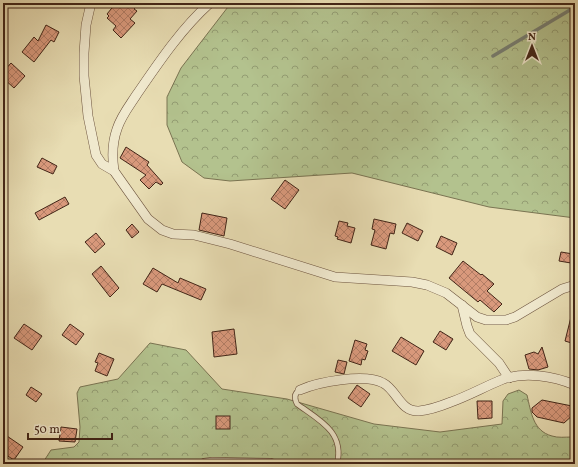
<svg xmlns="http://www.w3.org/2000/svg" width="578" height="467" viewBox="0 0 578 467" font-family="Vollkorn,serif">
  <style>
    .forest { fill: url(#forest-crowns); stroke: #7a7452 }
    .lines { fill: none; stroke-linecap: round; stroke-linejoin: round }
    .stream { stroke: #767f74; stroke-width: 3.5 }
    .building { fill: url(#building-cross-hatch); stroke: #422517 }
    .lane-casing { stroke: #6c533e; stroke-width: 6 }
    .street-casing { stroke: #6c533e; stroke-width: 10 }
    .lane { stroke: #f0e9ce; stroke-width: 4.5 }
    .street { stroke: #f0e9ce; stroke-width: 9 }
  </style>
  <defs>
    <pattern id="forest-crowns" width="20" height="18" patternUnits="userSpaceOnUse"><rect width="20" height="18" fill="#b3c28e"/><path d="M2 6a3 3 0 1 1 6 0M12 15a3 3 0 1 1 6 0" fill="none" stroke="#939d73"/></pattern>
    <pattern id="building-cross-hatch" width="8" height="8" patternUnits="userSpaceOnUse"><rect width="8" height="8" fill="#d9997c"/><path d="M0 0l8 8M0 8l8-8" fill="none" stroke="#b27d65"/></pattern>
  </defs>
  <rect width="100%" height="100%" fill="#e8ddb3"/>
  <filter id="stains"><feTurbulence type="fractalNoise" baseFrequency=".005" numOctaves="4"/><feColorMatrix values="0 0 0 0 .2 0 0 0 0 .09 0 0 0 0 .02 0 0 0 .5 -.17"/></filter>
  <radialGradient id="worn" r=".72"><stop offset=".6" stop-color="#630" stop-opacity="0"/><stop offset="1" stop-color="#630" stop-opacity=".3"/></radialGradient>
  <g class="forest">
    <path d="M231,3h344v215l-86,-11 -137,-34 -122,8 -26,-3 -22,-16 -15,-37v-28l14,-29z"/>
    <path d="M150,343l36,7 36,39 65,10 87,25 66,8 62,-8 1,-23 5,-7 11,-4 8,5c4,17 6,36 25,41 6,2 13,1 20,1l3,-3v30h-533l9,-14 23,-3 5,-5 1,-15 -3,-34 3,-6 38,-8z"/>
  </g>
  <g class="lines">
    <path class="stream" d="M493,56l82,-49"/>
  </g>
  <g class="building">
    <path d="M116,3h24l-6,6 3,2 -7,8 5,4 -14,15 -8,-8 3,-4 -9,-8 2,-2 -2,-2z"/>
    <path d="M46,25l13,7 -5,10 -3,-2 -17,22 -12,-10 12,-15 4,4z"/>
    <path d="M11,63l14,13 -11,12 -11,-10v-6z"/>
    <path d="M126,147l23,15 -2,3 16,18 -2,2 -5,-3 -7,7 -9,-9 6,-5 -26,-17z"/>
    <path d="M42,158l15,8 -4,8 -16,-7z"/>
    <path d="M285,180l14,10 -14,19 -14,-10z"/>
    <path d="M65,197l4,7 -30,16 -4,-7z"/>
    <path d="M202,213l25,5 -3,18 -25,-6z"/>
    <path d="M374,219l22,5 -2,10 -4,-1 -4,16 -15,-4 4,-15 -3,-1z"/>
    <path d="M339,221l9,2 -1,3 8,2 -4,15 -14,-4 1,-2 -3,-1z"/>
    <path d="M407,223l16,8 -5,10 -16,-8z"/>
    <path d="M132,224l7,8 -7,6 -6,-8z"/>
    <path d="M96,233l9,11 -10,9 -10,-11z"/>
    <path d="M441,236l16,7 -5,12 -16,-8z"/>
    <path d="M561,252l12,2 -2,9 -12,-2z"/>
    <path d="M463,261l18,14 1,-1 12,10 -7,7 15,13 -8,8 -14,-12 -2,2 -29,-24z"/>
    <path d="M101,266l18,22 -9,9 -18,-23z"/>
    <path d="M153,268l25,15 2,-5 26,11 -5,11 -39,-16 -5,8 -14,-8z"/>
    <path d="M572,313h3v31l-10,-3z"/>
    <path d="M24,324l18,12 -10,14 -18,-12z"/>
    <path d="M70,324l14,10 -8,11 -14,-10z"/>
    <path d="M234,329l3,25 -23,3 -2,-25z"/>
    <path d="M440,331l13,8 -7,11 -13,-8z"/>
    <path d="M401,337l23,14 -8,14 -24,-14z"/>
    <path d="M355,340l12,4 -2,6 3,1 -3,9 -3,-1 -1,6 -12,-4z"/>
    <path d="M542,347l6,20 -10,3 -9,-1 -4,-14 9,-3 4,2z"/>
    <path d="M99,353l15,6 -7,17 -12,-5 3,-8 -3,-1z"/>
    <path d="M338,360l9,2 -3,12 -9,-2z"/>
    <path d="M357,385l13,9 -9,13 -13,-9z"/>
    <path d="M31,387l11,7 -6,8 -10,-7z"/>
    <path d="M542,400l30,6 2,4v4l-10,9 -27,-6 -5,-5v-4z"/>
    <path d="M477,401h15v17l-14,1z"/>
    <rect x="216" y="416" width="14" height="13"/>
    <path d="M61,427l16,2 -2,13 -16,-1z"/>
    <path d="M7,436l16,11 -9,13 -11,-7v-12z"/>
  </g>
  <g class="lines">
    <g class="lane-casing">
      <g id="lane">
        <path d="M3,290l1,-1"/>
        <path d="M300,390c-6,3 -6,8 -3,14 22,16 48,28 40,60"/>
        <path d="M204,461l8,-1 59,1 8,3"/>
        <path d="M3,462l4,2"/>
      </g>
    </g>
    <g class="street-casing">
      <g id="street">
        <path d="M91,3l-5,22 -2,28v23l4,40 8,39 6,9 12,7 34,48 14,11 11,4 21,1 36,9 105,33 77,5 15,3 19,8 31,24 9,3h20l9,-3 47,-28 13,-4"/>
        <path d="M114,171c-2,-14 -2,-28 3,-42 4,-13 13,-24 20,-35 22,-32 44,-65 73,-91"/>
        <path d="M462,305l5,21 3,8 29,29 10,15"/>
        <path d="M300,390c18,-8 65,-17 83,-7 14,7 17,29 36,28 12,-1 22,-5 32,-9 17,-6 33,-15 50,-22 23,-9 52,-4 74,5"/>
      </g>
    </g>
    <use href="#lane" class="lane"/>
    <use href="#street" class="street"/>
  </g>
  <rect width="578" height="467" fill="none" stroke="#e8ddb3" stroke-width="16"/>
  <rect x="4" y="4" width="570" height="459" fill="none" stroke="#422517" stroke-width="2"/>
  <rect x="8" y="8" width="562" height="451" fill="none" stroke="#422517"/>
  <g transform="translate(532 46)" stroke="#f0e9ce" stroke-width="3" paint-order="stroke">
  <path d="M0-3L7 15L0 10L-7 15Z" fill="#422517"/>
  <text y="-6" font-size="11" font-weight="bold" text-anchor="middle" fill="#422517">N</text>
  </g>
  <path d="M28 433v6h84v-6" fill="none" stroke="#422517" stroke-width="2"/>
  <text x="34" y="433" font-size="12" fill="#422517" stroke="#f0e9ce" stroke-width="3" paint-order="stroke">50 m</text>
  <rect width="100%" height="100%" filter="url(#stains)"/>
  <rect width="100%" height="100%" fill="url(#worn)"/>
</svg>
